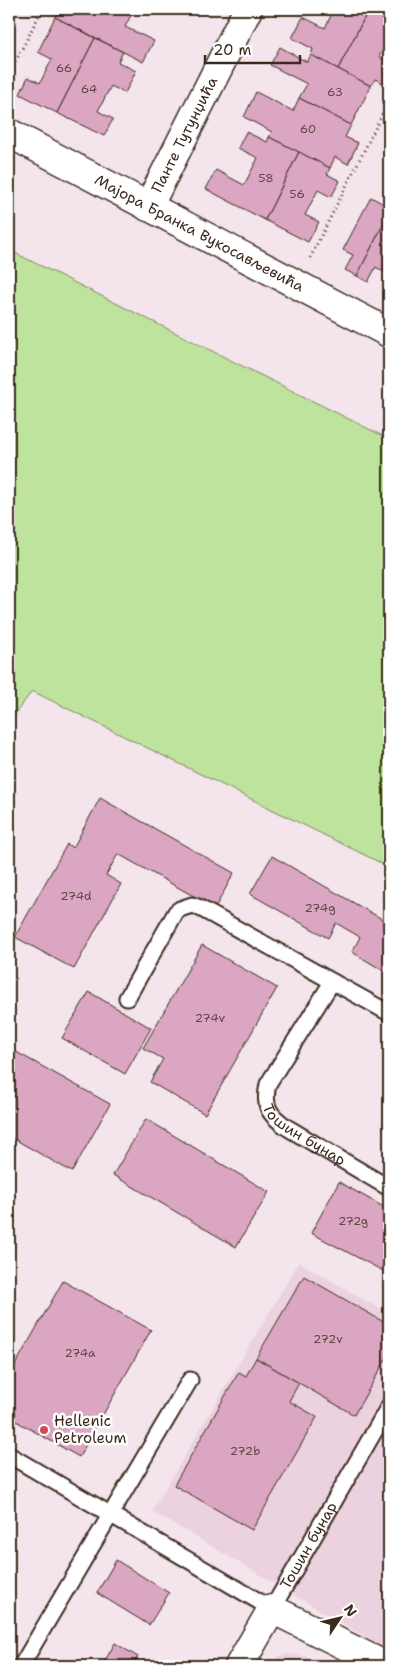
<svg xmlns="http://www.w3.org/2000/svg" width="398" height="1675" viewBox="0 0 398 1675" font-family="'Shantell Sans',sans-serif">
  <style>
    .built { fill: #ecd1df }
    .green { fill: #bee39d; stroke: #7c865e }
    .building { fill: #daa6c1; stroke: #3b2a1e }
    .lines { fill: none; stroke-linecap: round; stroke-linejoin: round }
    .lane-casing { stroke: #3b2a1e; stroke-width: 19 }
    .street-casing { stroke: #3b2a1e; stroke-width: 31 }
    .path { stroke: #3b2a1e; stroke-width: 3; stroke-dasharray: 1 4; stroke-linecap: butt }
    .lane { stroke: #fff; stroke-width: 15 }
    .street { stroke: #fff; stroke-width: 28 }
    .poi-dot { fill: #d1495b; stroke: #fff; stroke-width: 2 }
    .labels { text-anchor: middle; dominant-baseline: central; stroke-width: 5; stroke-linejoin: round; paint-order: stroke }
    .number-label { font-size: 12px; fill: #634947 }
    .street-label { font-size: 15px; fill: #3b2a1e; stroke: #fff }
    .poi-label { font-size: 15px; fill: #3b2a1e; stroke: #fff; text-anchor: start }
  </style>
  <rect width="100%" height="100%" fill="#f4e4ec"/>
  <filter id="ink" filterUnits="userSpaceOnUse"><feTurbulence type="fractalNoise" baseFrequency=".02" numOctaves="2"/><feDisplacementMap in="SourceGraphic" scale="10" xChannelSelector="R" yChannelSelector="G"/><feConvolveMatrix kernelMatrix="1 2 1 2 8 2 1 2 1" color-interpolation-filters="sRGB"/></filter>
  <g filter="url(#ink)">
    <g class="built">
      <path d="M299,1262l90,52v337l-237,-140z"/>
      <path d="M286,1654l18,2 31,10h-65l9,-10z"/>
    </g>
    <path class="green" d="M9,250l380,189v428l-357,-176 -23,31z"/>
    <g class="building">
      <path d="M60,9h64l8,4 -7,14 29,14 -11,21 -88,-45z"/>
      <path d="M334,9h35l-31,60 -27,-14 2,-6 -21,-11 11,-21 22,11z"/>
      <path d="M369,9h20v29l-10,19 10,5v14l-4,8 -10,-5 -4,7 -33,-17z"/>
      <path d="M55,17l40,21 -38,75 -37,-19 8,-17 12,6 12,-24 -14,-7z"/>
      <path d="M95,38l28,14 -5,10 18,9 -11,22 -14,-7 -13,25 15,8 -9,17 -47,-23z"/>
      <path d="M280,47l27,15 4,-7 60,31 -20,39 -52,-27 8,-14 -37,-19z"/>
      <path d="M256,92l37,19 6,-13 52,27 -6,12 13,6 -10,21 -13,-7 -5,11 -61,-31 3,-5 -28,-15z"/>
      <path d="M246,132l21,10 2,-5 30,15 -34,68 -59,-31 10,-19 28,15 14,-27 -20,-10z"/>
      <path d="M299,152l31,16 -3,6 13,7 -9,16 -13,-7 -13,25 14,7 -11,20 -43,-22z"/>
      <path d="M371,197l18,10v6l-32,63 -12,-6 8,-15 -10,-5z"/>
      <path d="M389,213v49l-5,10 -8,-5 -8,15 -11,-6z"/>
      <path d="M100,798l134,75 -19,35 -97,-54 -12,21 15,9 -47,85 -59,-32 52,-93 6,4z"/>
      <path d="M272,856l117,67v51l-37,-22 8,-15 -24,-14 -8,15 -78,-44z"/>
      <path d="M202,945l75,43 -72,126 -55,-32 13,-23 -20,-11z"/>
      <path d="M89,992l62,36 -26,46 -63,-36z"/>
      <path d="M9,1048l101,56 -38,68 -63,-36z"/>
      <path d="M146,1119l123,73 -33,55 -123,-72z"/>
      <path d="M339,1182l50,28v64l-78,-41z"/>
      <path d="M304,1276l85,49v29l-35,61 -98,-57z"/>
      <path d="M63,1281l88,49 -72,127 -70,-40v-41z"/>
      <path d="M256,1358l43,25 -10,18 28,16 -65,113 -78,-45 65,-113 7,4z"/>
      <path d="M116,1560l53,33 -20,32 -52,-32z"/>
      <path d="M115,1643l23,14 -6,9h-30z"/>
    </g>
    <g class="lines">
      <g class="lane-casing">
        <g id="lane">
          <path id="s1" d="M332,982l-64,102c-5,23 1,31 20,44l101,60"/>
          <path d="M127,998l49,-86 4,-3 12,-4 6,2 191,106"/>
          <path id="s2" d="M9,1455l263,154 117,-203"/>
          <path d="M21,1666l169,-286"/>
        </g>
      </g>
      <g class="street-casing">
        <g id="street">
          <path id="s3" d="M9,133l380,200"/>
          <path id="s4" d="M148,207l100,-198"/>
          <path d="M239,1666l33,-57 114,57"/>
        </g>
      </g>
      <g class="path">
        <path d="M9,75l33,-66"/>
        <path d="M310,258l79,-157"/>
      </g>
      <use href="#lane" class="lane"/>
      <use href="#street" class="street"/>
    </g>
  </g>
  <circle class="poi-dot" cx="44" cy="1430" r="5"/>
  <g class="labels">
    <g class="number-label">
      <text x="64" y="68">66</text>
      <text x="89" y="89">64</text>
      <text x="335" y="92">63</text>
      <text x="308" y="129">60</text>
      <text x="266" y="178">58</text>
      <text x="297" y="194">56</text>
      <text x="76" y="896">274d</text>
      <text x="320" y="908">274g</text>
      <text x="210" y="1018">274v</text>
      <text x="353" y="1221">272g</text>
      <text x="328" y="1339">272v</text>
      <text x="80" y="1353">274a</text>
      <text x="245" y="1451">272b</text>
    </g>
    <g class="street-label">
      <text stroke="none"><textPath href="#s4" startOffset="81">Панте Тутунџића</textPath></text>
      <text stroke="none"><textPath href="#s3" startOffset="215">Мајора Бранка Вукосављевића</textPath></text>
      <text stroke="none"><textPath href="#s1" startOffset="190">Тошин бунар</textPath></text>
      <text stroke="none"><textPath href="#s2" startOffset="378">Тошин бунар</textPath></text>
    </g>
    <g class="poi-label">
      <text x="54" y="1421">Hellenic<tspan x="54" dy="17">Petroleum</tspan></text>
    </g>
  </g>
  <rect width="398" height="1675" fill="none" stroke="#fff" stroke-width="30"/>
  <rect x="15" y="15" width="368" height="1645" fill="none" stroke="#3b2a1e" stroke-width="2" filter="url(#ink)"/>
  <g transform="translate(340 1618) rotate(55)" stroke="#ffffff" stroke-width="4" paint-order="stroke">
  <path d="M0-4L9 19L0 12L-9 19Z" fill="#3b2a1e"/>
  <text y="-8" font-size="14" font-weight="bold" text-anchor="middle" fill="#3b2a1e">N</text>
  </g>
  <path d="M205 55v8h95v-8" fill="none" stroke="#3b2a1e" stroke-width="2.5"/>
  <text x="213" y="55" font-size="15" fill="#3b2a1e" stroke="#ffffff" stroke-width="4" paint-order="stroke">20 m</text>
</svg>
